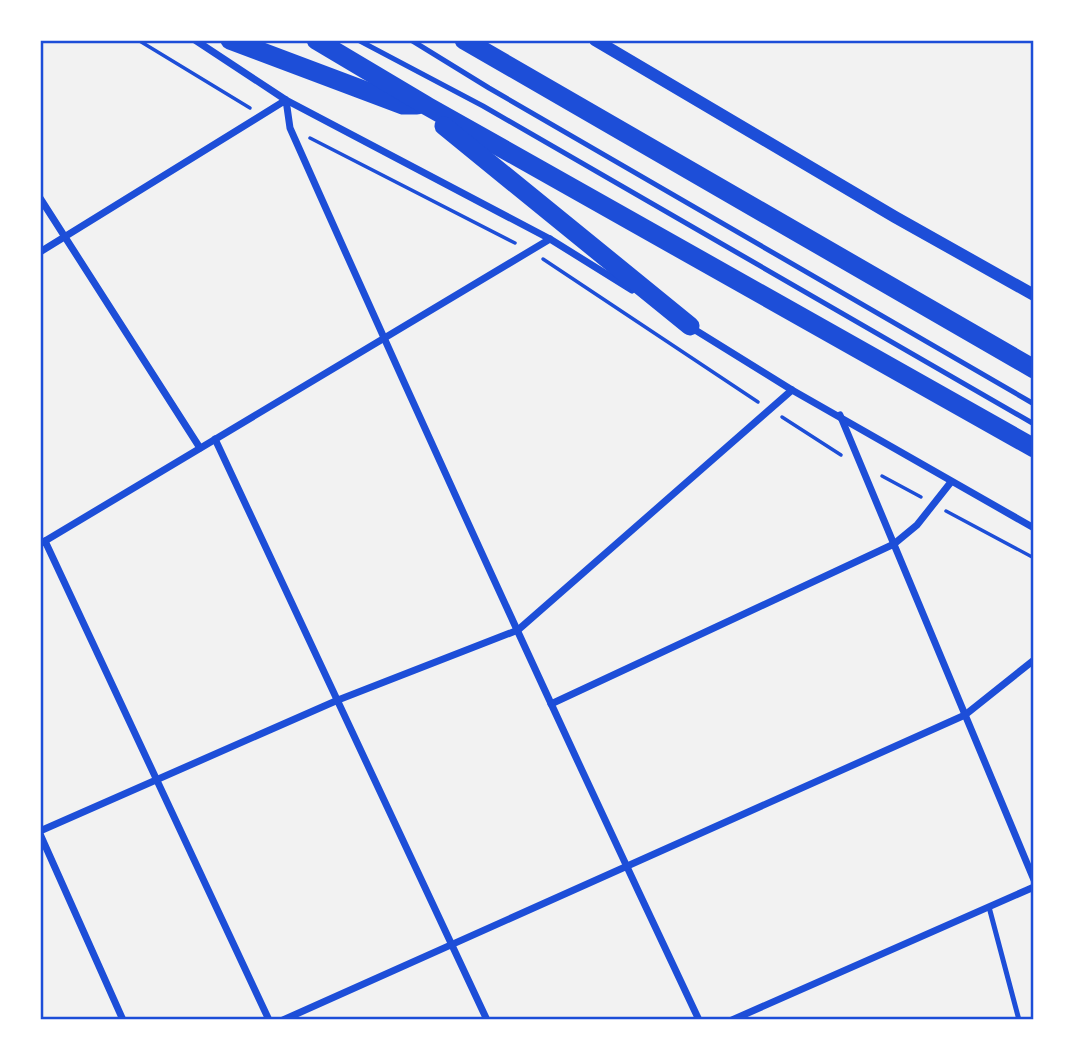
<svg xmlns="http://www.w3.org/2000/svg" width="1074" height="1060" viewBox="0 0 1074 1060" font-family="'Varela Round',sans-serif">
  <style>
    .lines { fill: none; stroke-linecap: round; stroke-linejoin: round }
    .path { stroke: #1d4ed8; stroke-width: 3.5 }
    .service { stroke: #1d4ed8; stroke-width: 5 }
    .minor { stroke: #1d4ed8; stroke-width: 7 }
    .tertiary { stroke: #1d4ed8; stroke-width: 12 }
    .trunk { stroke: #1d4ed8; stroke-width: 19 }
    .neatline { fill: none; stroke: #1d4ed8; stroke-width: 2.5 }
  </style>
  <rect width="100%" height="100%" fill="#f2f2f2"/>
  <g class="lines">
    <g class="path">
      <path d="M138,40l112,68"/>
      <path d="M310,138l205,105"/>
      <path d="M543,259l215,143"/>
      <path d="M782,417l59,38"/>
      <path d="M882,476l39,21"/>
      <path d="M946,511l88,47"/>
    </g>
    <g class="service">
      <path d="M358,40l125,66 551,318"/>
      <path d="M411,40l78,48 545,316"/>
      <path d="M989,907l30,113"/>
    </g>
    <g class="minor">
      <path d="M195,40l91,60 264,139 82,51"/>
      <path d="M40,198l160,250"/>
      <path d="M40,252l246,-152 4,28c133,299 269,596 409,892"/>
      <path d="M692,328l100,62 242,138"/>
      <path d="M840,415l194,465"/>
      <path d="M215,439l272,581"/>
      <path d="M45,541l224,479"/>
      <path d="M40,544l510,-305"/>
      <path d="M551,704l343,-160 23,-19 34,-43"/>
      <path d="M40,831l298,-131 180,-70 274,-240"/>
      <path d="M40,834l83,186"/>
      <path d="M283,1020l682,-305 69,-55"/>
      <path d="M732,1020l302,-133"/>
    </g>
    <path class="tertiary" d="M595,40l300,177 139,78"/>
    <g class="trunk">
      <path d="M230,40l173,65h14"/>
      <path d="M316,40l111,66 607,342"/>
      <path d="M464,40l570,329"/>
      <path d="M444,126l246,200"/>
    </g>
  </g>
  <rect width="1074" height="1060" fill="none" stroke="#ffffff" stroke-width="84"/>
  <rect x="42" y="42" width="990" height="976" class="neatline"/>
</svg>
